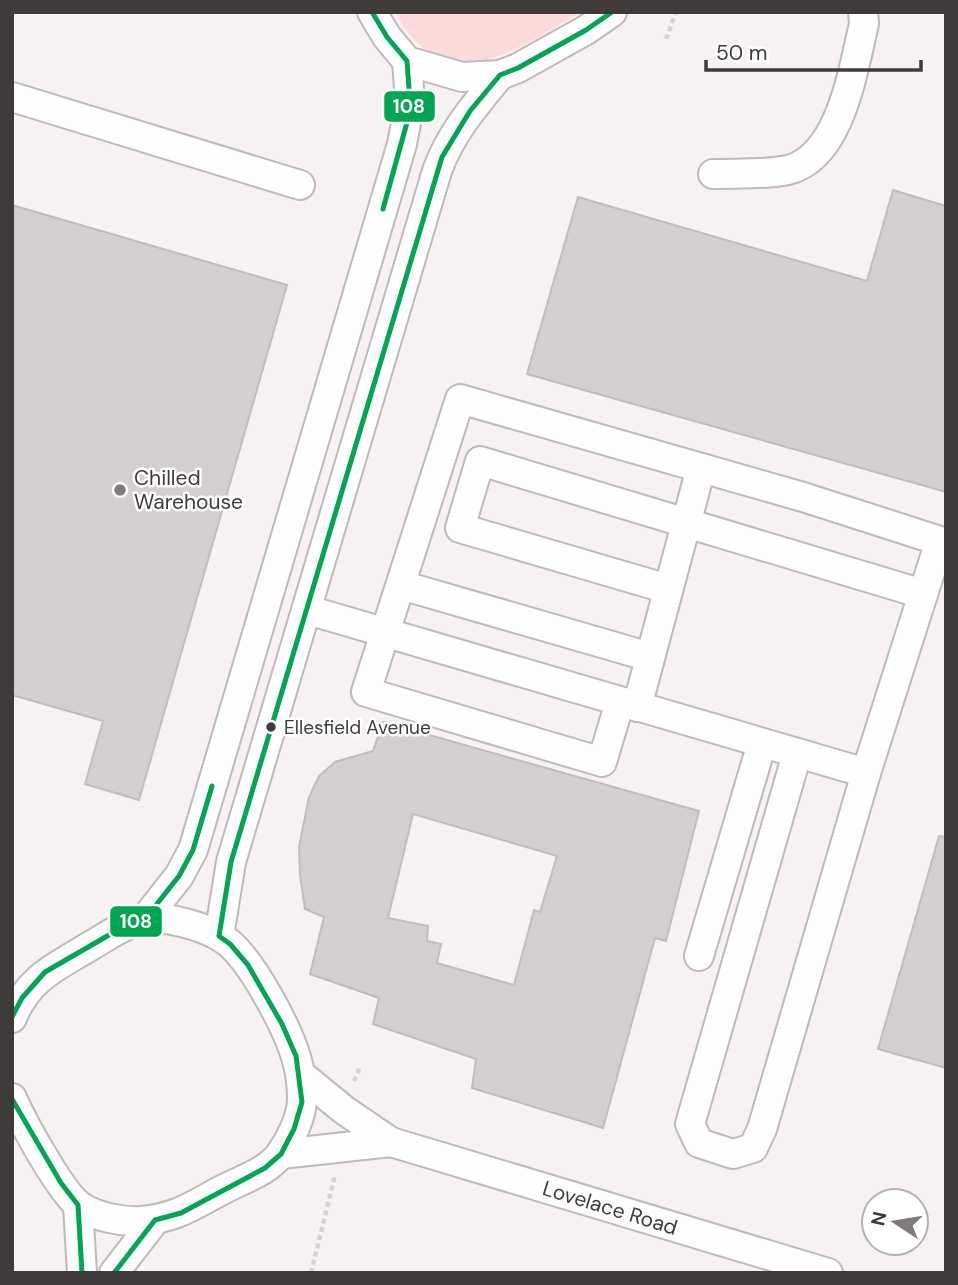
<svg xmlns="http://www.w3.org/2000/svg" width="958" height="1285" viewBox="0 0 958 1285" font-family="'DM Sans',sans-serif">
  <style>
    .green { fill: #fadbda }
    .building { fill: #d4cfcf; stroke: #c2bdbd; stroke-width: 2; fill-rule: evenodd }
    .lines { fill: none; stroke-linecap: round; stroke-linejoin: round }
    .minor-casing { stroke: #bebaba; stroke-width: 32 }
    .path { stroke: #d5d2d2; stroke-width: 4.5; stroke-dasharray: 5 3.5; stroke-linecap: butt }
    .minor { stroke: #fefdfd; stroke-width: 28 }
    .bus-1-casing { stroke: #fff; stroke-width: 10 }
    .bus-1 { stroke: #00a651; stroke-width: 5 }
    .poi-dot { fill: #807b7b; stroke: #fff; stroke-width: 2.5 }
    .bus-dot { fill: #403b3b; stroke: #fff; stroke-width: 2.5 }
    .labels { text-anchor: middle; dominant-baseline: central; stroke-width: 5; stroke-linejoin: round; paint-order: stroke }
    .bus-label { font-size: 19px; fill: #403b3b; stroke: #fff; text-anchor: start }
    .poi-label { font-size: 21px; fill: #403b3b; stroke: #fff; text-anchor: start }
    .street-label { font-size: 21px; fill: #403b3b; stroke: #fff }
    .line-badge { stroke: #fff; stroke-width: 2.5 }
    .badge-label { font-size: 19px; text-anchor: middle; font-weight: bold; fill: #fff }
  </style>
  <rect width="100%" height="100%" fill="#f7f1f1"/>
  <path class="green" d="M395,12h187c-67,37 -137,93 -187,0z"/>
  <g class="building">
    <path d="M893,190l53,16v286l-419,-118 51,-177 289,84z"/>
    <path d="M12,205l275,80 -148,515 -54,-16 18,-63 -91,-26z"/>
    <path d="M383,722l316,89 -33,130 -11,-3 -52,190 -131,-40 4,-29 -103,-35 6,-26 -69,-24 14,-57 -19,-8 -5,-34 -1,-28 10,-50 10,-21 16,-14 38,-11zM413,814l144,42 -17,56 -6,-2 -20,75 -77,-22 4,-19 -14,-3 1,-15 -40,-8z"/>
    <path d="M939,836l7,1v231l-68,-19z"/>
  </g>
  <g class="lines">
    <g class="minor-casing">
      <g id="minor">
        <path d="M372,12l15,25 20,24 55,16 38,-2 18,-7 68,-38 26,-18"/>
        <path d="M12,97l288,88"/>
        <path d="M713,174c24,-1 52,1 75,-4 53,-13 65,-101 76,-146l-1,-12"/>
        <path d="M401,585l249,72"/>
        <path d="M668,589l-208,-61 20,-67 443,133"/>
        <path d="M308,610l558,163"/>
        <path d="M620,702l-18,60 -236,-70 94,-293 343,98 137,44 -74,232 -104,356 -9,19 -20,6 -34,-11 -9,-19 107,-370"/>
        <path d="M637,707l64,-239"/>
        <path d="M145,919l34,-43 14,-26 209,-706 8,-42 -3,-41"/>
        <path d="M219,936l12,-74 206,-691c13,-37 39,-67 63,-96"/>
        <path d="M699,956l63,-213"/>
        <path d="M12,1018c17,-41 44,-51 80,-73 16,-9 33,-22 52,-26 23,-4 67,9 85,24 24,20 58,84 67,114 4,13 6,28 6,42 0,17 -11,40 -21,54 -12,18 -38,26 -57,36 -31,16 -47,29 -83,32 -20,1 -45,-4 -61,-15 -19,-13 -58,-85 -68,-108"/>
        <path d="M300,1074l44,36 47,32 437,131"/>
        <path d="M281,1154l110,-12"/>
        <path d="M78,1205l4,68"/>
        <path d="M114,1273l41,-53"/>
      </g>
    </g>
    <g class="path">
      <path d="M666,39l10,-27"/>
      <path d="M354,1081l6,-14"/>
      <path d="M311,1273l24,-98"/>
    </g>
    <use href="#minor" class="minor"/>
    <g class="bus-1-casing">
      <g id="bus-1">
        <path d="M372,12l15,25 20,24 3,41 -2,17 -25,90"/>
        <path d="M12,1017l10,-19 23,-26 83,-48 17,-5 34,-43 14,-26 19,-64"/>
        <path d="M12,1099l49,84 17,22 4,68"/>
        <path d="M114,1273l41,-53 26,-7 84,-45 16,-14 13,-25 8,-27 -6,-46 -14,-32 -34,-59 -18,-21 -11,-8 12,-74 211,-705 28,-46 30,-36 18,-7 68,-38 26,-18"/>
      </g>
    </g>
    <use href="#bus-1" class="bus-1"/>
  </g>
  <circle class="poi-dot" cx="120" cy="490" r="7"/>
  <circle class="bus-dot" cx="271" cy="727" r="6"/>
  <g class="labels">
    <g class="bus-label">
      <text x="284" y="727">Ellesfield Avenue</text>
    </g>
    <g class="poi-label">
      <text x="134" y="478">Chilled<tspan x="134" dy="24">Warehouse</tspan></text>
    </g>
    <g class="street-label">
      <text transform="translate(610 1208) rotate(17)">Lovelace Road</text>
    </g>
  </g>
  <g class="line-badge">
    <rect x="383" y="90" width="53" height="33" rx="7" fill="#00a651"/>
    <rect x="109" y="905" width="54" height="33" rx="7" fill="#00a651"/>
  </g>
  <g class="badge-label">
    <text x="409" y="113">108</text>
    <text x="136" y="928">108</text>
  </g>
  <rect width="958" height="1285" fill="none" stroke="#403b3b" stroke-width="28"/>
  <g transform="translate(895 1222) rotate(282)"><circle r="33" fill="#ffffff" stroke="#b3b1b1" stroke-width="2"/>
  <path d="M0-5L12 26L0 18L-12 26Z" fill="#807b7b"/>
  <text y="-10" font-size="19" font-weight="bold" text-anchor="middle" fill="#403b3b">N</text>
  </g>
  <path d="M706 60v10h215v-10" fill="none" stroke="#403b3b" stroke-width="3.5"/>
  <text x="716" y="60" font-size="21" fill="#403b3b" stroke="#ffffff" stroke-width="5" paint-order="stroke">50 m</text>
</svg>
